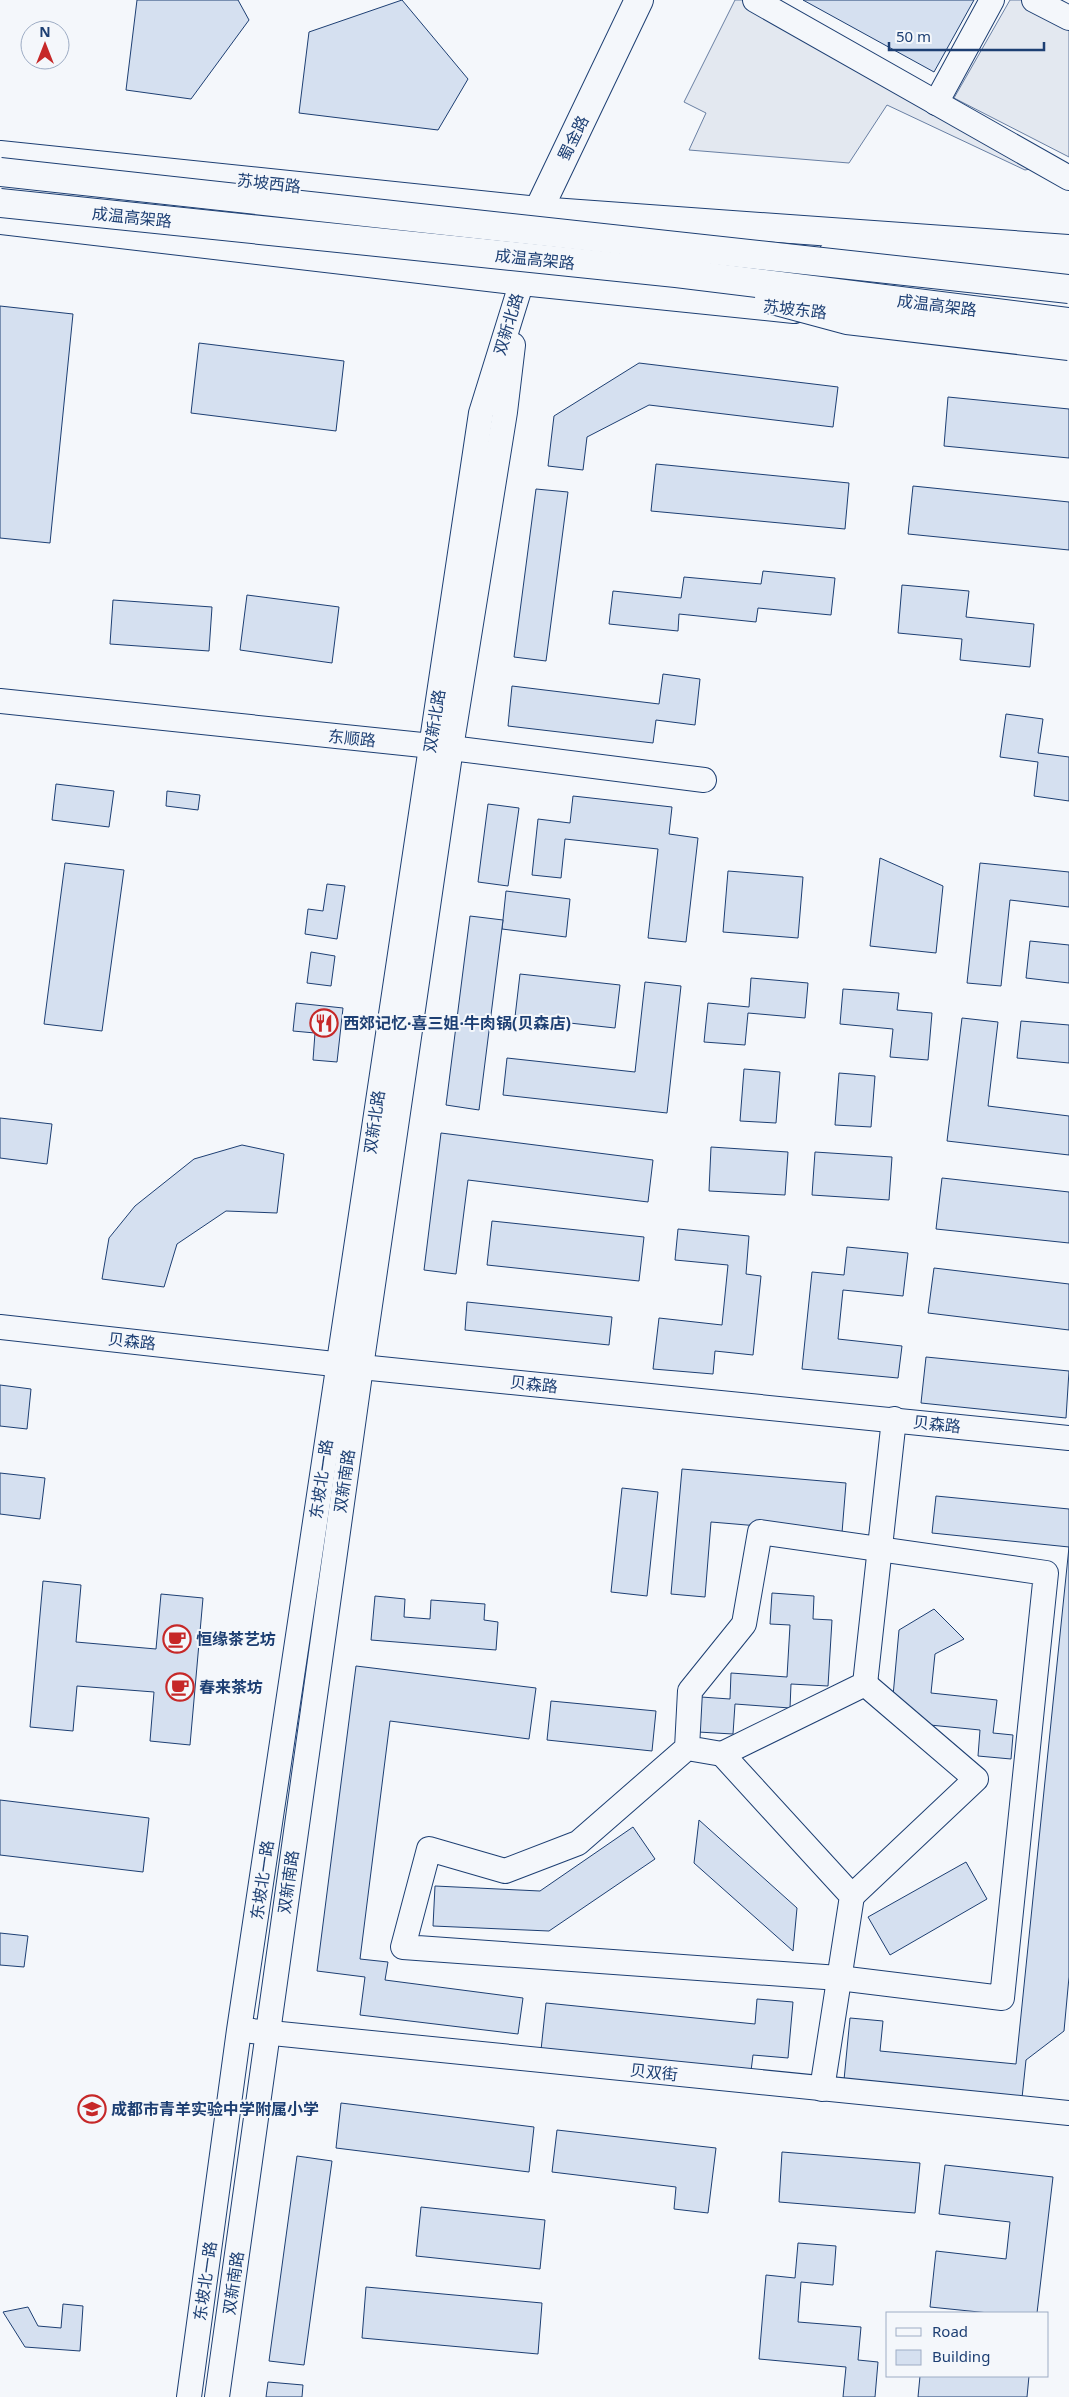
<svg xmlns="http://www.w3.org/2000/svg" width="1069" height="2397" viewBox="0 0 1069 2397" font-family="'Noto Sans','Noto Sans SC',sans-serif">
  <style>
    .parking { fill: #e3e8f0; stroke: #687fa3 }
    .building { fill: #d5e0f0; stroke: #1d3f73 }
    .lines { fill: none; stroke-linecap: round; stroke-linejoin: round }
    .minor-casing { stroke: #1d3f73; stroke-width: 26 }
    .major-casing { stroke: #1d3f73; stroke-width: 30 }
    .highway-casing { stroke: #1d3f73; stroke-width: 30 }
    .minor { stroke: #f4f7fb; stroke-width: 24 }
    .major { stroke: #f4f7fb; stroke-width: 28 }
    .highway { stroke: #f4f7fb; stroke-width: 28 }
    .highway-bridge-casing { stroke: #1d3f73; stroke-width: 30; stroke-linecap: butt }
    .highway-bridge { stroke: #f4f7fb; stroke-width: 28 }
    .labels { text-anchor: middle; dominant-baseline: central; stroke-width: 4; stroke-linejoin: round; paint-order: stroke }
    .street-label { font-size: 16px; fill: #1d3f73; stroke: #f4f7fb }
    .poi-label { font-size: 16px; font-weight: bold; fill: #1d3f73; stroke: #f4f7fb; text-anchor: start }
  </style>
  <rect width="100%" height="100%" fill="#f4f7fb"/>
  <g class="parking">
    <path d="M735,0h40l279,164 -29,6 -138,-65 -38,58 -160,-13 17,-37 -22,-11z"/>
    <path d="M1010,0h37l22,11v146l-115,-59z"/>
  </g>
  <g class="building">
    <path d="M137,0h101l11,20 -58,79 -65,-9z"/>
    <path d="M402,0l66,79 -30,51 -139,-17 10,-81z"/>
    <path d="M803,0h171l-40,72z"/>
    <path d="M0,306l73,8 -23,229 -50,-5z"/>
    <path d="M199,343l145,18 -8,70 -145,-18z"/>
    <path d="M639,363l199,24 -5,40 -184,-22 -62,32 -4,33 -35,-4 6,-50z"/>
    <path d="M948,397l121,12v49l-125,-12z"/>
    <path d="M656,464l193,19 -4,46 -194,-18z"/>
    <path d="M913,486l156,16v48l-161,-16z"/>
    <path d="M536,489l32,3 -22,169 -32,-4z"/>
    <path d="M763,571l72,7 -4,37 -73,-7 -2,14 -77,-8 -1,17 -69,-7 4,-33 68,7 3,-21 77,7z"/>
    <path d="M902,585l67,6 -3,26 68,7 -4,43 -70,-7 2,-21 -64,-6z"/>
    <path d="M247,595l92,12 -7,56 -92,-13z"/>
    <path d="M113,600l99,7 -3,44 -99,-7z"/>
    <path d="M663,674l37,5 -5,46 -39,-5 -3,23 -145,-17 4,-40 147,18z"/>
    <path d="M1006,714l37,5 -5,34 31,4v44l-35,-5 4,-34 -38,-5z"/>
    <path d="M56,784l58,7 -5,36 -57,-7z"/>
    <path d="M167,791l33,4 -2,15 -32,-4z"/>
    <path d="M573,796l99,11 -3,27 29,4 -12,104 -38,-4 10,-89 -93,-10 -4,39 -29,-3 6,-56 32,4z"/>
    <path d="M488,804l31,4 -11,78 -30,-4z"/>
    <path d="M880,858l63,28 -7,67 -66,-7z"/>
    <path d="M65,863l59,7 -22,161 -58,-7z"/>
    <path d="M980,863l89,9v35l-59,-7 -9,86 -34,-3z"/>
    <path d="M728,871l75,6 -5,61 -75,-6z"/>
    <path d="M327,884l18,2 -8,53 -32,-5 3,-25 15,2z"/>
    <path d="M506,891l64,8 -4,38 -64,-8z"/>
    <path d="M470,916l33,4 -24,190 -33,-5z"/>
    <path d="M1030,941l39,4v38l-43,-5z"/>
    <path d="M311,952l24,4 -4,30 -24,-3z"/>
    <path d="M520,974l100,11 -5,43 -100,-11z"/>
    <path d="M751,978l57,5 -3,35 -57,-5 -3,32 -41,-3 4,-39 41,4z"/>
    <path d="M645,982l36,4 -14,127 -164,-18 4,-37 128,14z"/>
    <path d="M843,989l56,4 -2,17 35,3 -4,47 -38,-3 3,-28 -53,-5z"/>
    <path d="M296,1003l47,5 -6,54 -24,-2 2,-27 -22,-2z"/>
    <path d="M962,1018l36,4 -10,84 81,10v39l-122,-14z"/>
    <path d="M1021,1021l48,4v38l-52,-5z"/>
    <path d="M744,1069l36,3 -4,51 -36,-2z"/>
    <path d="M839,1073l36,3 -4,51 -36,-2z"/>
    <path d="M0,1118l52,6 -5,40 -47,-6z"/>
    <path d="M441,1133l212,27 -5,42 -180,-22 -12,94 -32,-4z"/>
    <path d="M242,1145l42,9 -7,59 -51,-2 -49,33 -13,43 -62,-8 7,-41 26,-32 59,-47z"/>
    <path d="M711,1147l77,5 -3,43 -76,-4z"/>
    <path d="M815,1152l77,5 -3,43 -77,-5z"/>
    <path d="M942,1178l127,14v51l-133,-14z"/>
    <path d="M492,1221l152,16 -5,44 -152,-16z"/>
    <path d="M678,1229l71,7 -3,38 15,2 -8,79 -38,-4 -2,23 -60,-5 6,-51 63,7 6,-60 -53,-5z"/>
    <path d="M847,1247l61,6 -5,43 -60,-6 -5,49 64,7 -4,32 -96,-9 10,-97 32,3z"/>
    <path d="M934,1268l135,16v46l-141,-17z"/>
    <path d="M467,1302l145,15 -3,28 -144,-15z"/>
    <path d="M926,1357l143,14 -3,47 -145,-15z"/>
    <path d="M0,1385l31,4 -4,40 -27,-3z"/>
    <path d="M682,1469l164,14 -4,50 -131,-11 -6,75 -34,-3z"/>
    <path d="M0,1473l45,5 -5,41 -40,-5z"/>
    <path d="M622,1488l36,4 -11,104 -36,-4z"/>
    <path d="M936,1496l133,13v468l-5,54 -38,29 -4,38 -178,-18 6,-62 33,3 -3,30 136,13 53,-517 -137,-14z"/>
    <path d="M43,1581l38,4 -5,57 80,7 5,-55 42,4 -13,147 -40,-4 4,-49 -77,-6 -4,45 -43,-4z"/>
    <path d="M772,1593l42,3 -1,23 19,1 -4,66 -37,-2 -1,24 -55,-4 -2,30 -35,-2 3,-35 29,2 1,-26 56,4 3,-52 -20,-1z"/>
    <path d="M375,1596l30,3 -1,18 26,2 1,-19 54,4 -1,16 14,2 -2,28 -125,-10z"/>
    <path d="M934,1609l30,30 -29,15 -4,39 66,7 -4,33 20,2 -2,24 -33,-3 2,-26 -60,-6 -27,-28 6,-66z"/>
    <path d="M356,1666l180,22 -7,51 -139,-18 -30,238 28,3 -3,18 138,18 -5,36 -158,-19 5,-38 -48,-6z"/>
    <path d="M551,1701l105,10 -4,40 -105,-11z"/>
    <path d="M0,1800l149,18 -6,54 -143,-17z"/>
    <path d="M699,1820l98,88 -4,43 -99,-88z"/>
    <path d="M633,1827l22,32 -106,72 -116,-5 2,-40 105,5z"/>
    <path d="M966,1862l21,37 -97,56 -22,-38z"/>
    <path d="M0,1933l28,3 -4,31 -24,-2z"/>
    <path d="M757,1999l36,3 -5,56 -35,-3 -2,16 -210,-21 5,-47 209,21z"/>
    <path d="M341,2103l193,24 -5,45 -193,-24z"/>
    <path d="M557,2130l159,18 -8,65 -34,-4 2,-22 -124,-15z"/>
    <path d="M782,2152l138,11 -5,50 -136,-11z"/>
    <path d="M297,2156l35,5 -28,204 -35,-4z"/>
    <path d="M945,2165l108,12 -16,136h-48l-59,-6 6,-56 70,8 4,-37 -71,-8z"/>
    <path d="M421,2207l124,13 -5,49 -124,-13z"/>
    <path d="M798,2243l38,3 -3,39 -32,-3 -3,40 63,5 -3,33 20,2 -3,35h-32l3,-30 -87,-8 7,-84 29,3z"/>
    <path d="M366,2287l176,16 -4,51 -176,-16z"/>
    <path d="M63,2304l20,2 -3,45 -55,-4 -22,-35 25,-5 10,19 23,2z"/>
    <path d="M920,2376h109l-2,21h-109z"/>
    <path d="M268,2382l35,3 -1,12h-36z"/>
  </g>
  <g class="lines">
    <g class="minor-casing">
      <g id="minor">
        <path d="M755,0l314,178"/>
        <path d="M1034,0l35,18"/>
        <path d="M936,103l56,-103"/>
        <path d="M0,701l451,47 253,32"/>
        <path d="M0,1327l361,40 708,71"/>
        <path d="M687,1748l-109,95 -73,28 -76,-22 -26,98 436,31 163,20 44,-425 -286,-41 -16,92 -54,67 -3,57 35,6"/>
        <path d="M852,1896l124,-117 -111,-95"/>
        <path d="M252,2031l817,82"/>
        <path d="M822,2089l30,-193 -130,-142 143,-70 29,-265"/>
        <path d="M189,2397l50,-367 242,-1617 41,-132"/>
        <path d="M217,2397l144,-1030 90,-619 54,-336 8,-67"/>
      </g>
    </g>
    <g class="major-casing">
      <g id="major">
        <path d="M0,155l538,56 531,38"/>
        <path d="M0,220l522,61 272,28"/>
        <path d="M522,281l16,-70 101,-211"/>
      </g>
    </g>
    <g class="highway-casing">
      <path id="highway" d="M833,254l114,-1 122,11"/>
    </g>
    <use href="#minor" class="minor"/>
    <use href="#major" class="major"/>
    <use href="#highway" class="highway"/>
    <g class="highway-bridge-casing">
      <g id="highway-bridge">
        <path d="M0,172l1069,117"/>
        <path d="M0,203l676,70 393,49"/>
        <path d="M769,299l78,21 222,26"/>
      </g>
    </g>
    <use href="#highway-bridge" class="highway-bridge"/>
  </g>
  <defs>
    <g id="restaurant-ring" transform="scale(1.4375)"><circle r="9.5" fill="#f4f7fb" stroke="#c62828" stroke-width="1.5"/><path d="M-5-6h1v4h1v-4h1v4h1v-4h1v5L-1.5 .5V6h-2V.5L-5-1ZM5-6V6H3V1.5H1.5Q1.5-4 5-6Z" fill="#c62828"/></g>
    <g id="cafe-ring" transform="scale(1.4375)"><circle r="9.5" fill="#f4f7fb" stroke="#c62828" stroke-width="1.5"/><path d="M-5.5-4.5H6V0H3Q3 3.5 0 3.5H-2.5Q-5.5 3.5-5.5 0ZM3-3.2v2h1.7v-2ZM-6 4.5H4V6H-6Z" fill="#c62828"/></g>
    <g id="school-ring" transform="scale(1.4375)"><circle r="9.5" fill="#f4f7fb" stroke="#c62828" stroke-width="1.5"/><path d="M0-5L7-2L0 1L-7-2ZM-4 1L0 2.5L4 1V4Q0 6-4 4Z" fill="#c62828"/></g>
  </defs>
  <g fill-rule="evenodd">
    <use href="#restaurant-ring" x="324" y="1023"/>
    <use href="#cafe-ring" x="177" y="1639"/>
    <use href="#cafe-ring" x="180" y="1687"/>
    <use href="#school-ring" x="92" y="2109"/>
  </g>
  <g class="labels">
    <g class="street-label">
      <text transform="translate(573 138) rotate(-64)">蜀金路</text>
      <text transform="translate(269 183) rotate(6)">苏坡西路</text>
      <text transform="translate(132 217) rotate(6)">成温高架路</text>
      <text transform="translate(535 259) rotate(6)">成温高架路</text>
      <text transform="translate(937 305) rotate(7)">成温高架路</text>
      <text transform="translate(795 309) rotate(6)">苏坡东路</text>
      <text transform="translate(508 324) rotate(-73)">双新北路</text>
      <text transform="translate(434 721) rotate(-81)">双新北路</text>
      <text transform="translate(352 738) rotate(6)">东顺路</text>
      <text transform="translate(374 1122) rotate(-82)">双新北路</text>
      <text transform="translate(132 1341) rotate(6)">贝森路</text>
      <text transform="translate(534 1384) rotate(6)">贝森路</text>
      <text transform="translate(937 1424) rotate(6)">贝森路</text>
      <text transform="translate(321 1479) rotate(-82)">东坡北一路</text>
      <text transform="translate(344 1481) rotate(-82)">双新南路</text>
      <text transform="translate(262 1880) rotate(-82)">东坡北一路</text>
      <text transform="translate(288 1882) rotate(-82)">双新南路</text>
      <text transform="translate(654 2072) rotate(6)">贝双街</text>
      <text transform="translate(205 2281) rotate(-82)">东坡北一路</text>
      <text transform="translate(233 2283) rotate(-82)">双新南路</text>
    </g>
    <g class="poi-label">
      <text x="343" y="1023">西郊记忆·喜三姐·牛肉锅(贝森店)</text>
      <text x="196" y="1639">恒缘茶艺坊</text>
      <text x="199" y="1687">春来茶坊</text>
      <text x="111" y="2109">成都市青羊实验中学附属小学</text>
    </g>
  </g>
  <rect x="886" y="2312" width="162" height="65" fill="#f4f7fb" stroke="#9eadc5"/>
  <rect x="896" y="2328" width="25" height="8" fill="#f4f7fb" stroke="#9eadc5"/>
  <text x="932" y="2337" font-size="15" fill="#1d3f73">Road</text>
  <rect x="896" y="2350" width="25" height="15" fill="#d5e0f0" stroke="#9eadc5"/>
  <text x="932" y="2362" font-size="15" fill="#1d3f73">Building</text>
  <g transform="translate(45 45)"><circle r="24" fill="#f4f7fb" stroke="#9eadc5"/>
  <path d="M0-4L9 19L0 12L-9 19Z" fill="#c62828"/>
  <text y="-8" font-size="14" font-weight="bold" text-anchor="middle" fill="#1d3f73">N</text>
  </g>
  <path d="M889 42v8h155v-8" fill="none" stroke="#1d3f73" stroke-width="2.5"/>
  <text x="896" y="42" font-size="15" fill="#1d3f73" stroke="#f4f7fb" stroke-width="4" paint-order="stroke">50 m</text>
</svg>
